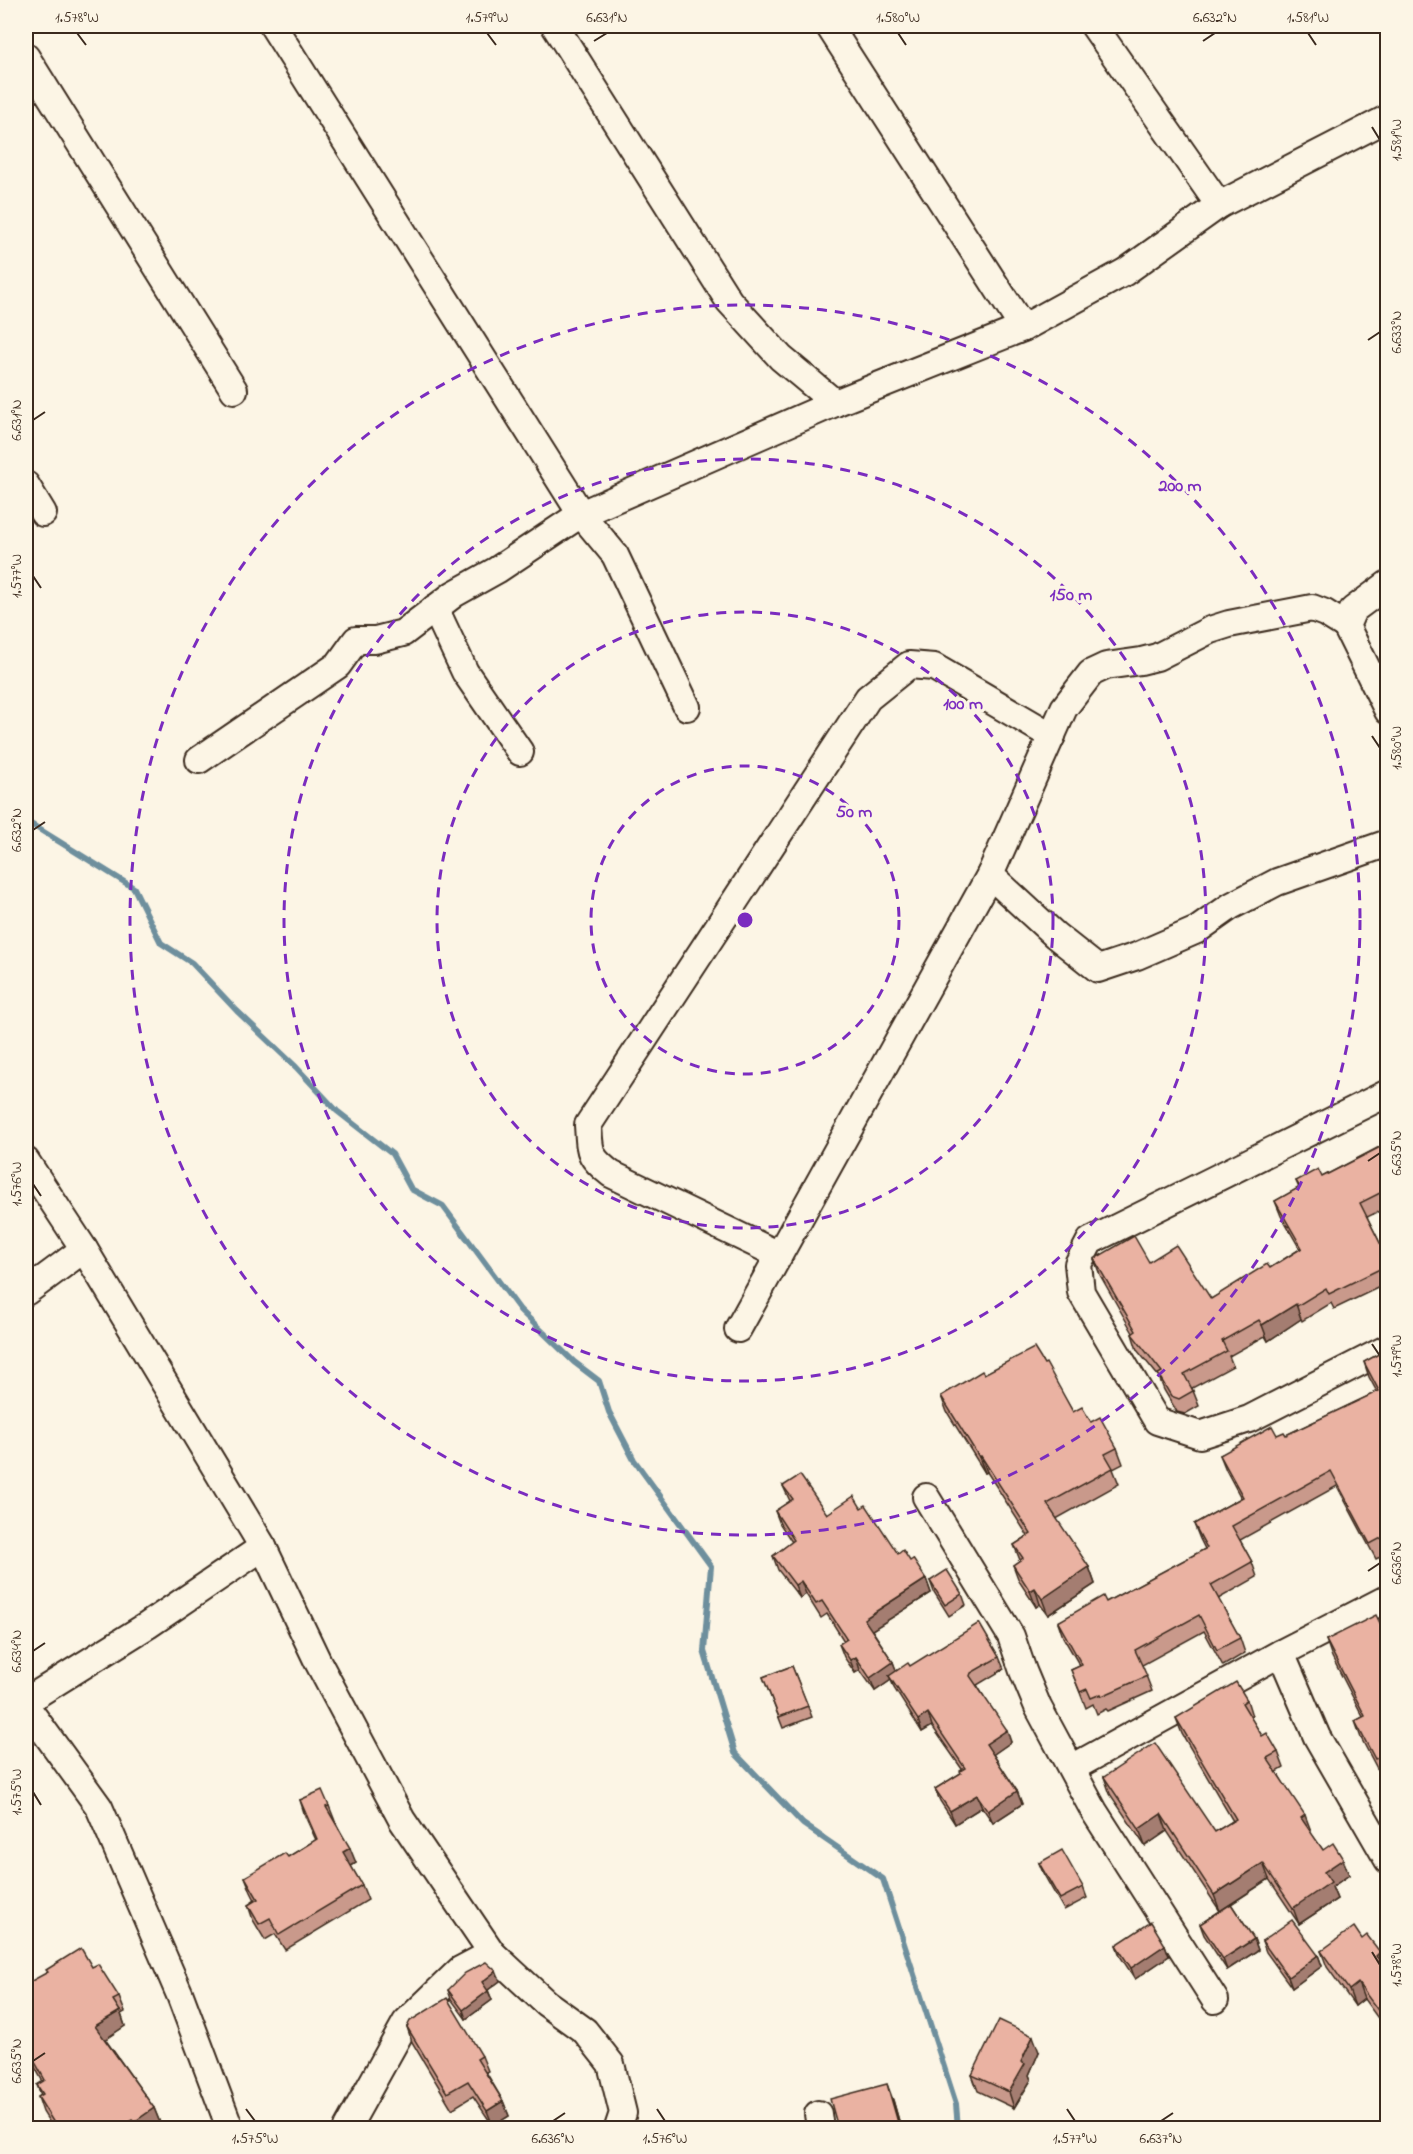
<svg xmlns="http://www.w3.org/2000/svg" width="1413" height="2154" viewBox="0 0 1413 2154" font-family="'Indie Flower',sans-serif">
  <style>
    .lines { fill: none; stroke-linecap: round; stroke-linejoin: round }
    .stream { stroke: #6e8f9d; stroke-width: 6 }
    .minor-casing { stroke: #3b2a1e; stroke-width: 30 }
    .minor { stroke: #fcf5e5; stroke-width: 26 }
    .wall { fill: #c9998b; stroke: #3b2a1e; stroke-width: 1.5 }
    .shaded-wall { fill: #a47d71; stroke: #3b2a1e; stroke-width: 1.5 }
    .building { fill: #eab2a2; stroke: #3b2a1e; stroke-width: 1.5 }
    .ticks { fill: none; stroke: #3b2a1e; stroke-width: 2 }
    .ring { fill: none; stroke: #7b2cbf; stroke-width: 3; stroke-dasharray: 10 8 }
    .centre { fill: #7b2cbf; stroke: #fcf5e5; stroke-width: 3 }
    .ring-label { font-size: 18px; text-anchor: middle; font-weight: bold; fill: #7b2cbf; stroke: #fcf5e5; stroke-width: 6; stroke-linejoin: round; paint-order: stroke }
    .neatline { fill: none; stroke: #3b2a1e; stroke-width: 2 }
    .ticks-label { font-size: 15px; text-anchor: middle; fill: #3b2a1e }
  </style>
  <rect width="100%" height="100%" fill="#fcf5e5"/>
  <filter id="ink" filterUnits="userSpaceOnUse"><feTurbulence type="fractalNoise" baseFrequency=".0167" numOctaves="2"/><feDisplacementMap in="SourceGraphic" scale="12" xChannelSelector="R" yChannelSelector="G"/><feConvolveMatrix kernelMatrix="1 2 1 2 8 2 1 2 1" color-interpolation-filters="sRGB"/></filter>
  <g filter="url(#ink)">
    <g class="lines">
      <path class="stream" d="M26,821l108,67 27,55 31,20 45,48 59,56 41,44 55,43 19,35 32,17 77,104 54,52 25,19 10,31 25,48 77,106 -7,85 31,102 68,71 80,55 73,225 2,24"/>
      <g class="minor-casing">
        <g id="minor">
          <path d="M273,26l308,488 34,41 72,152"/>
          <path d="M555,26l174,275 52,57 54,45"/>
          <path d="M829,26l194,302"/>
          <path d="M1094,26l125,179"/>
          <path d="M26,57l208,333"/>
          <path d="M26,485l17,28"/>
          <path d="M1388,584l-35,26 -7,16 42,85"/>
          <path d="M435,608l30,64 55,80"/>
          <path d="M199,760l139,-95 18,-25h19l28,-7 51,-39 43,-24 84,-56 254,-111 188,-75 102,-56 94,-67 169,-87"/>
          <path d="M990,875l65,60 43,34 39,-13 60,-26 34,-24 46,-24 111,-39"/>
          <path d="M1388,1093l-298,148 -12,23 3,28 76,129 43,14 49,-16 139,-71"/>
          <path d="M26,1161l58,88 179,298"/>
          <path d="M779,1255l-168,-81c-23,-18 -21,-21 -23,-49l280,-427 41,-33 25,2 118,69"/>
          <path d="M26,1292l58,-43"/>
          <path d="M738,1329l252,-454 74,-167 27,-35 15,-7 35,-5 16,-4 53,-27 19,-6 83,-16 13,5 21,13"/>
          <path d="M926,1497l85,139 12,35 15,36 56,104 121,189"/>
          <path d="M1281,1653l36,84 71,123"/>
          <path d="M26,1701l122,-76 115,-78 55,115 84,158 90,133 54,50 39,28 26,33 12,49 -5,15"/>
          <path d="M26,1706l73,101 81,188 50,133"/>
          <path d="M1072,1768l209,-115 107,-55"/>
          <path d="M818,2114l2,14"/>
          <path d="M347,2128l59,-106 54,-52 32,-17"/>
        </g>
      </g>
      <use href="#minor" class="minor"/>
    </g>
    <g class="wall">
      <path d="M1388,1138v69l-21,10 21,42v24l-54,26 -3,-6 -29,18 -1,-2 -33,22 -3,-5 -36,20 4,10 -41,22 7,18 -14,8 -8,-2 -13,-22 -5,-13 -22,-27 -5,-16 1,-1 -33,-58 -6,-16 55,3 62,37 59,-31 30,-19 -19,-33 -6,-15 24,-13 -3,-7 26,-4 65,-34 -1,-4z"/>
      <path d="M1388,1349v204l-12,6 -39,-73 -97,54 12,22 5,15 -39,22 22,39 5,15 -22,13 -19,-35 -62,34 10,26 -44,20 -2,-2 -9,5 -4,-10 -7,4 -15,-38 9,-4 -17,-29 -5,-15 48,-20 99,-53 -5,-10 -6,-15 47,-26 -15,-28 -6,-15 57,-20h9l91,-43 -8,-15 -5,-15z"/>
      <path d="M1044,1364l29,48 18,10 26,26 6,16 -10,5 6,15 -63,35 33,48 6,17 -47,31 -8,-11 -4,3 -17,-26 -6,-16 7,-5 -6,-15 14,-9 -41,-64 -2,1 -38,-61 -6,-16 43,-22z"/>
      <path d="M783,1486l44,28 34,-6 37,46 12,7 16,18 5,14 -59,37 21,32 3,9 14,-5 89,-9 5,12 -27,16 34,57 -18,12 24,37 5,13 -29,19 -11,-16 -27,17 -15,-23 -5,-12 26,-16 1,-4 -30,-43 -10,6 -28,-44 -3,-8 -16,11 -15,-21 -5,3 -11,-16 -5,-13 5,-3 -17,-27 -6,4 -15,-24 -6,4 -22,-28 -5,-14 19,-14 -12,-18 -5,-13 15,-10z"/>
      <path d="M930,1581l32,13 4,11 -17,11 -15,-24z"/>
      <path d="M1388,1632v140l-7,4 -20,-38 -6,-17 8,-4 -31,-60 -6,-17 59,-7z"/>
      <path d="M792,1666l20,51 -29,11 -20,-51z"/>
      <path d="M1247,1700l5,16 -2,1 12,19 16,16 6,16 -7,4 34,59 -1,1 13,18 26,25 -17,12 5,12 -38,25 -30,-45 -38,25 23,35 4,11 -31,20 -23,-35 -4,-11 20,-13 -53,-80 -22,15 -35,-52 -6,-17 111,55 18,-11 -51,-87 -6,-16z"/>
      <path d="M300,1800l29,6 6,15 21,42 -5,3 11,19 6,15 -83,50 -10,-16 -10,6 -12,-20 -5,-15 7,-5 -4,-8 -6,-15 43,-20 28,-17 -11,-24z"/>
      <path d="M1039,1863l44,24 4,11 -23,12 -21,-37z"/>
      <path d="M1362,1939l18,13 5,17 3,3v60l-24,-33 -9,7 -28,-39 -6,-16z"/>
      <path d="M1262,1941l56,14 4,11 -30,22 -26,-36z"/>
      <path d="M1116,1945h49l4,11 -34,23 -15,-23z"/>
      <path d="M92,1967l27,30 6,15 -4,2 4,12 -20,13 49,69 6,15 -7,5h-100l-10,-16 -5,-15 3,-2 -4,-10 6,-3 -17,-31v-67z"/>
      <path d="M500,1981l-12,9 4,10 -26,19 -15,-20 -3,-9z"/>
      <path d="M407,2027l75,29 6,15 -2,1 17,29 6,15 -16,10 -20,-30 -21,13 -40,-67z"/>
      <path d="M1039,2052l-10,23 2,5 -17,28 -36,-17 -6,-16z"/>
      <path d="M893,2100l8,28h-63z"/>
    </g>
    <g class="shaded-wall">
      <path d="M1296,1304l5,15 -33,22 -6,-16z"/>
      <path d="M981,1456l6,16 -2,1 -6,-16z"/>
      <path d="M1089,1567l6,17 -47,31 -6,-16z"/>
      <path d="M926,1579l5,14 -62,39 -5,-13z"/>
      <path d="M801,1581l5,13 -6,4 -5,-13z"/>
      <path d="M1035,1588l5,16 -4,3 -6,-16z"/>
      <path d="M856,1657l4,13 -5,3 -5,-13z"/>
      <path d="M893,1662l5,13 -9,1 2,4 -16,11 -5,-13z"/>
      <path d="M928,1713l4,13 -10,6 -4,-12z"/>
      <path d="M1007,1730l4,12 -20,14 -5,-12z"/>
      <path d="M1017,1791l5,13 -29,19 -5,-12z"/>
      <path d="M977,1795l5,12 -27,17 -5,-13z"/>
      <path d="M1161,1814l6,17 -22,15 -6,-17z"/>
      <path d="M1305,1815l6,16 -4,3 -6,-16z"/>
      <path d="M350,1848l6,15 -8,5 -5,-16z"/>
      <path d="M1343,1859l6,16 -17,12 5,12 -38,25 -6,-16 31,-36z"/>
      <path d="M1263,1863l6,16 -49,32 -6,-16z"/>
      <path d="M1254,1939l4,11 -31,20 -4,-11z"/>
      <path d="M1165,1945l4,11 -34,23 -4,-11z"/>
      <path d="M1380,1952l6,16 -4,4 -6,-16z"/>
      <path d="M1318,1955l4,11 -30,22 -4,-11z"/>
      <path d="M496,1971l4,10 -15,11 -3,-10z"/>
      <path d="M1358,1983l6,16 -9,7 -6,-16z"/>
      <path d="M488,1991l4,9 -26,19 -3,-9z"/>
      <path d="M120,2011l5,15 -24,16 -6,-16z"/>
      <path d="M1033,2036l6,16 -10,23 2,5 -17,28 -5,-16 12,-30z"/>
      <path d="M887,2084l6,16 8,28h-1l-1,-2z"/>
      <path d="M503,2101l6,15 -16,10 -6,-15z"/>
      <path d="M154,2108l6,15 -7,5h-16l-3,-6z"/>
    </g>
    <g class="building">
      <path d="M1388,1143v46l-28,14 28,56v6l-59,29 -3,-6 -29,18 -1,-2 -34,21 -3,-5 -37,21 5,10 -43,23 9,17 -14,8 -8,-3 -13,-22 4,-2 -30,-38 4,-3 -42,-72 40,-23 15,26 27,-17 35,54 56,-35 3,4 32,-20 -27,-47 25,-14 -4,-6 22,-12 4,8z"/>
      <path d="M1034,1348l10,16 2,-1 27,49 9,-5 9,15 9,-5 17,31 -12,6 8,14 -66,36 42,63 -47,32 -7,-11 -5,3 -17,-26 10,-7 -9,-13 17,-11 -50,-78 -2,1 -38,-61 41,-25 2,3z"/>
      <path d="M1388,1349v179l-4,2 3,5 -17,9 -39,-73 -99,55 20,36 -41,23 29,53 -23,12 -18,-35 -64,35 12,26 -45,20 -1,-2 -10,4 -4,-9 -7,3 -9,-22 11,-5 -24,-43 45,-26 3,6 101,-54 -13,-24 49,-27 -23,-42 52,-29 5,9 7,-3 2,3 93,-44 -15,-29z"/>
      <path d="M800,1475l27,39 27,-18 7,12 5,-3 32,49 5,-4 7,11 3,-2 13,20 -62,40 29,43 -23,16 -14,-21 -6,3 -11,-16 8,-5 -25,-38 -6,3 -15,-23 -6,4 -22,-29 21,-16 -19,-29 18,-12 -10,-13z"/>
      <path d="M947,1570l15,24 -17,11 -15,-24z"/>
      <path d="M1376,1615l9,18 3,-1v120l-13,7 -20,-38 10,-5 -39,-76z"/>
      <path d="M979,1623l20,34 -28,16 -1,3 37,54 -21,14 31,47 -29,20 -11,-16 -27,16 -15,-22 26,-16 -1,-2 5,-3 -37,-55 -10,7 -29,-44 19,-13 2,3z"/>
      <path d="M792,1666l16,40 -29,11 -16,-40z"/>
      <path d="M1236,1682l11,18 -5,3 20,33 5,-3 11,19 -11,6 38,57 -4,3 22,32 10,-7 10,16 -19,13 7,10 -38,26 -30,-45 -49,32 -53,-81 -22,15 -35,-52 51,-34 60,89 21,-13 -60,-101z"/>
      <path d="M322,1790l7,16 -3,1 24,41 -7,4 19,33 -83,50 -9,-17 -11,6 -11,-19 10,-6 -13,-22 40,-24 3,4 29,-18 -17,-39z"/>
      <path d="M1062,1850l21,37 -23,12 -21,-36z"/>
      <path d="M1231,1904l23,35 -31,20 -23,-35z"/>
      <path d="M1292,1920l26,35 -30,22 -26,-36z"/>
      <path d="M1151,1922l14,23 -34,23 -15,-23z"/>
      <path d="M1354,1927l8,12 5,-4 13,17 -4,4 12,16v52l-30,-41 -9,7 -28,-39z"/>
      <path d="M81,1948l11,19 6,-3 21,33 -6,3 7,11 -25,15 59,82 -20,14 -1,-2 -15,8h-61l-19,-31 5,-3 -6,-9 8,-5 -19,-34v-62l22,-12 -2,-2z"/>
      <path d="M486,1962l10,9 -14,11 6,9 -25,19 -15,-20 17,-17z"/>
      <path d="M447,1998l35,58 -5,3 26,42 -16,10 -19,-30 -21,12 -40,-66 3,-6z"/>
      <path d="M999,2020l34,16 -12,26 4,2 -16,28 -37,-17z"/>
      <path d="M887,2084l12,42 -11,2h-50l-8,-29z"/>
      <path d="M803,2122l2,1 1,5h-38z"/>
    </g>
  </g>
  <path class="ticks" d="M77,33l9,12M487,33l9,12M898,33l8,12M1308,33l8,12M594,41l13,-8M1203,41l12,-8M1372,127l8,13M1368,340l12,-8M33,420l12,-8M33,576l8,12M1372,736l8,12M33,830l12,-8M1368,1161l12,-8M33,1184l8,12M1372,1344l8,12M1368,1571l12,-8M33,1651l12,-8M33,1792l8,13M1372,1952l8,13M33,2061l12,-8M246,2109l9,12M657,2109l8,12M1067,2109l8,12M553,2121l12,-8M1161,2121l12,-8"/>
  <g class="ring">
    <circle cx="745" cy="920" r="154"/>
    <circle cx="745" cy="920" r="308"/>
    <circle cx="745" cy="920" r="461"/>
    <circle cx="745" cy="920" r="615"/>
  </g>
  <circle cx="745" cy="920" r="9" class="centre"/>
  <g class="ring-label">
    <text x="1180" y="491">200 m</text>
    <text x="1071" y="600">150 m</text>
    <text x="963" y="709">100 m</text>
    <text x="854" y="817">50 m</text>
  </g>
  <rect width="1413" height="2154" fill="none" stroke="#fcf5e5" stroke-width="66"/>
  <rect x="33" y="33" width="1347" height="2088" class="neatline"/>
  <g class="ticks-label">
    <text x="77" y="22">1.578°W</text>
    <text x="487" y="22">1.579°W</text>
    <text x="607" y="22">6.631°N</text>
    <text x="898" y="22">1.580°W</text>
    <text x="1215" y="22">6.632°N</text>
    <text x="1308" y="22">1.581°W</text>
    <text transform="translate(1396 140) rotate(-90)" y="5">1.581°W</text>
    <text transform="translate(1396 332) rotate(-90)" y="5">6.633°N</text>
    <text transform="translate(16 420) rotate(-90)" y="5">6.631°N</text>
    <text transform="translate(16 576) rotate(-90)" y="5">1.577°W</text>
    <text transform="translate(1396 748) rotate(-90)" y="5">1.580°W</text>
    <text transform="translate(16 830) rotate(-90)" y="5">6.632°N</text>
    <text transform="translate(1396 1153) rotate(-90)" y="5">6.635°N</text>
    <text transform="translate(16 1184) rotate(-90)" y="5">1.576°W</text>
    <text transform="translate(1396 1356) rotate(-90)" y="5">1.579°W</text>
    <text transform="translate(1396 1563) rotate(-90)" y="5">6.636°N</text>
    <text transform="translate(16 1651) rotate(-90)" y="5">6.634°N</text>
    <text transform="translate(16 1792) rotate(-90)" y="5">1.575°W</text>
    <text transform="translate(1396 1965) rotate(-90)" y="5">1.578°W</text>
    <text transform="translate(16 2061) rotate(-90)" y="5">6.635°N</text>
    <text x="255" y="2143">1.575°W</text>
    <text x="553" y="2143">6.636°N</text>
    <text x="665" y="2143">1.576°W</text>
    <text x="1075" y="2143">1.577°W</text>
    <text x="1161" y="2143">6.637°N</text>
  </g>
</svg>
